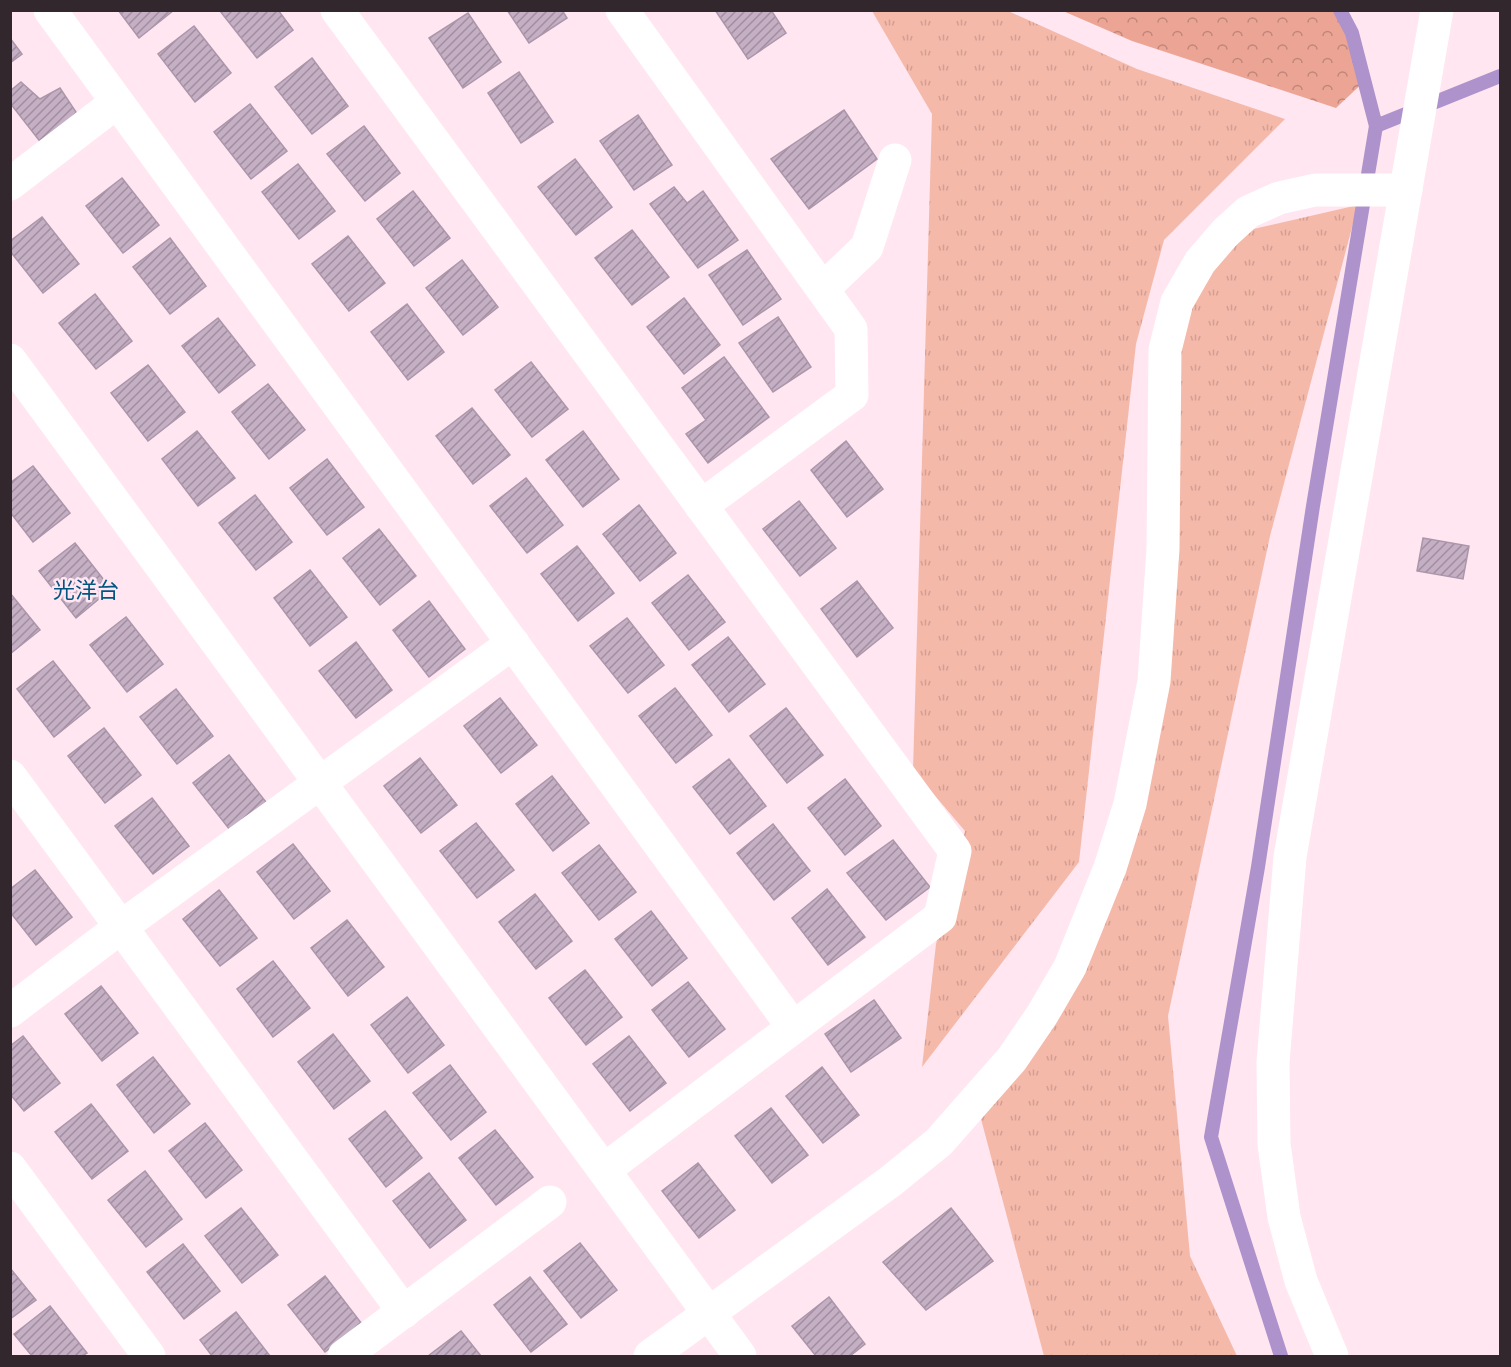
<svg xmlns="http://www.w3.org/2000/svg" width="1511" height="1367" viewBox="0 0 1511 1367" font-family="'DejaVu Sans','Noto Sans JP',sans-serif">
  <style>
    .grass { fill: url(#grass-tufts) }
    .forest { fill: url(#forest-crowns) }
    .lines { fill: none; stroke-linecap: round; stroke-linejoin: round }
    .stream { stroke: #ae92cc; stroke-width: 14 }
    .building { fill: url(#building-hatch); stroke: #ab96aa; stroke-width: 1.5 }
    .street { stroke: #fff; stroke-width: 33 }
    .secondary { stroke: #fff; stroke-width: 33 }
    .labels { text-anchor: middle; dominant-baseline: central; stroke-width: 5; stroke-linejoin: round; paint-order: stroke }
    .quarter-label { font-size: 22px; fill: #005581; stroke: #ffe6f1 }
  </style>
  <defs>
    <pattern id="grass-tufts" width="24" height="20" patternUnits="userSpaceOnUse" patternTransform="scale(1.5)"><rect width="24" height="20" fill="#f5b9aa"/><path d="M3 7l-1-3M5 7V3M7 7l1-3M15 17l-1-3M17 17v-4M19 17l1-3" fill="none" stroke="#d29f92"/></pattern>
    <pattern id="forest-crowns" width="20" height="18" patternUnits="userSpaceOnUse" patternTransform="scale(1.5)"><rect width="20" height="18" fill="#eca594"/><path d="M2 6a3 3 0 1 1 6 0M12 15a3 3 0 1 1 6 0" fill="none" stroke="#c08679"/></pattern>
    <pattern id="building-hatch" width="6" height="6" patternUnits="userSpaceOnUse" patternTransform="scale(1.5)"><rect width="6" height="6" fill="#c5afc4"/><path d="M-1 1l2-2M0 6l6-6M5 7l2-2" fill="none" stroke="#a18e9f"/></pattern>
  </defs>
  <rect width="100%" height="100%" fill="#ffe6f1"/>
  <g class="grass">
    <path d="M872,11h136l129,58 148,50 -121,121 -28,104 -57,518 -157,205 14,-123 29,-113 -52,-61 19,-656z"/>
    <path d="M1358,205l-88,331 -102,480 22,240 47,100h-193l-63,-237 134,-268 42,-217 20,-332 72,-72z"/>
  </g>
  <path class="forest" d="M1063,11h280l25,67 -32,30 -204,-67z"/>
  <g class="lines">
    <g class="stream">
      <path d="M1340,10l12,23 24,93 124,-50"/>
      <path d="M1281,1356l-70,-219 47,-270 55,-361 63,-380"/>
    </g>
  </g>
  <g class="building">
    <path d="M118,10h56l-35,28z"/>
    <path d="M278,10l15,20 -36,28 -37,-47z"/>
    <path d="M507,10h55l5,8 -38,25z"/>
    <path d="M715,10h56l15,23 -38,26z"/>
    <path d="M468,13l33,49 -38,26 -34,-50z"/>
    <path d="M194,26l37,47 -36,29 -37,-48z"/>
    <path d="M10,38l12,16 -12,9z"/>
    <path d="M312,58l36,48 -36,28 -37,-47z"/>
    <path d="M519,72l34,50 -32,21 -33,-50z"/>
    <path d="M21,82l19,17 20,-11 18,27 -36,29 -32,-41v-12z"/>
    <path d="M250,104l37,47 -36,28 -37,-47z"/>
    <path d="M844,110l33,49 -68,50 -38,-50z"/>
    <path d="M638,115l34,50 -38,25 -34,-49z"/>
    <path d="M364,126l36,47 -35,28 -38,-47z"/>
    <path d="M575,159l37,48 -36,28 -38,-48z"/>
    <path d="M298,164l37,47 -36,28 -37,-47z"/>
    <path d="M122,178l37,47 -36,28 -37,-47z"/>
    <path d="M674,187l13,16 16,-12 35,49 -40,28 -48,-64z"/>
    <path d="M413,191l37,47 -36,28 -37,-47z"/>
    <path d="M42,217l37,47 -36,29 -33,-42v-10z"/>
    <path d="M632,230l37,47 -37,28 -37,-47z"/>
    <path d="M348,236l37,47 -36,28 -37,-47z"/>
    <path d="M170,238l36,48 -36,28 -37,-47z"/>
    <path d="M747,250l34,49 -38,26 -34,-50z"/>
    <path d="M462,260l36,47 -35,28 -37,-47z"/>
    <path d="M95,294l37,47 -36,28 -37,-46z"/>
    <path d="M684,298l36,47 -36,29 -37,-47z"/>
    <path d="M407,304l37,48 -36,28 -37,-48z"/>
    <path d="M778,317l33,50 -38,25 -34,-49z"/>
    <path d="M218,318l37,47 -36,28 -37,-47z"/>
    <path d="M724,357l45,60 -61,46 -22,-29 20,-14 -24,-32z"/>
    <path d="M531,362l37,47 -36,28 -37,-47z"/>
    <path d="M148,365l37,47 -37,29 -37,-48z"/>
    <path d="M268,384l37,46 -36,29 -37,-47z"/>
    <path d="M472,408l38,47 -37,29 -37,-48z"/>
    <path d="M197,431l38,47 -37,28 -36,-47z"/>
    <path d="M583,431l36,48 -36,28 -37,-47z"/>
    <path d="M846,441l37,48 -36,28 -36,-47z"/>
    <path d="M327,459l37,48 -37,28 -37,-47z"/>
    <path d="M33,466l37,47 -37,29 -23,-30v-29z"/>
    <path d="M526,478l37,47 -36,28 -37,-47z"/>
    <path d="M255,495l37,47 -36,28 -37,-47z"/>
    <path d="M799,501l37,47 -36,28 -37,-47z"/>
    <path d="M639,505l37,48 -36,28 -37,-47z"/>
    <path d="M379,529l37,47 -36,29 -37,-47z"/>
    <path d="M1423,538l46,8 -6,33 -46,-8z"/>
    <path d="M75,543l36,46 -35,29 -37,-47z"/>
    <path d="M577,546l37,47 -36,28 -37,-47z"/>
    <path d="M310,570l37,47 -37,29 -36,-48z"/>
    <path d="M688,575l37,47 -36,28 -37,-47z"/>
    <path d="M857,581l36,47 -36,29 -36,-48z"/>
    <path d="M10,593l30,37 -30,24z"/>
    <path d="M429,601l36,48 -36,28 -36,-47z"/>
    <path d="M126,617l37,47 -36,28 -37,-47z"/>
    <path d="M627,618l37,47 -36,28 -38,-47z"/>
    <path d="M728,637l37,47 -36,28 -37,-47z"/>
    <path d="M356,642l36,48 -36,28 -37,-47z"/>
    <path d="M53,661l37,47 -36,29 -37,-48z"/>
    <path d="M675,688l37,47 -36,28 -37,-47z"/>
    <path d="M176,689l37,47 -36,28 -37,-47z"/>
    <path d="M500,698l37,47 -36,28 -37,-47z"/>
    <path d="M786,708l37,47 -36,28 -37,-47z"/>
    <path d="M104,728l37,47 -36,28 -37,-47z"/>
    <path d="M229,755l37,47 -36,28 -37,-47z"/>
    <path d="M420,758l37,47 -36,28 -37,-47z"/>
    <path d="M729,759l37,47 -36,28 -37,-47z"/>
    <path d="M552,776l37,47 -36,28 -37,-47z"/>
    <path d="M845,779l36,47 -36,29 -37,-47z"/>
    <path d="M152,798l37,48 -36,28 -38,-48z"/>
    <path d="M476,823l38,47 -37,28 -37,-47z"/>
    <path d="M773,824l37,47 -36,29 -37,-47z"/>
    <path d="M893,840l37,47 -44,33 -39,-47z"/>
    <path d="M293,844l37,47 -36,28 -37,-47z"/>
    <path d="M599,845l37,47 -37,28 -37,-47z"/>
    <path d="M35,870l37,47 -36,28 -26,-33v-23z"/>
    <path d="M827,889l38,48 -37,28 -36,-47z"/>
    <path d="M219,890l38,48 -37,28 -37,-47z"/>
    <path d="M535,894l37,47 -36,28 -37,-47z"/>
    <path d="M651,911l36,47 -35,28 -37,-47z"/>
    <path d="M347,920l37,47 -36,29 -37,-48z"/>
    <path d="M273,961l37,47 -37,29 -36,-48z"/>
    <path d="M585,970l37,47 -36,28 -37,-47z"/>
    <path d="M688,982l37,47 -36,28 -37,-47z"/>
    <path d="M101,986l37,47 -36,28 -37,-47z"/>
    <path d="M407,997l37,48 -36,28 -37,-48z"/>
    <path d="M874,1000l27,38 -50,34 -26,-38z"/>
    <path d="M333,1034l37,47 -36,28 -36,-47z"/>
    <path d="M23,1036l37,47 -36,28 -14,-17v-48z"/>
    <path d="M629,1036l37,47 -36,28 -37,-47z"/>
    <path d="M153,1057l37,47 -36,29 -37,-48z"/>
    <path d="M450,1065l36,47 -35,28 -38,-47z"/>
    <path d="M822,1067l37,48 -36,28 -37,-47z"/>
    <path d="M91,1104l37,47 -36,28 -37,-47z"/>
    <path d="M771,1108l37,47 -36,28 -37,-47z"/>
    <path d="M385,1111l37,47 -36,29 -37,-48z"/>
    <path d="M205,1123l37,47 -36,28 -37,-47z"/>
    <path d="M495,1130l38,47 -37,28 -37,-47z"/>
    <path d="M698,1163l37,47 -36,28 -37,-47z"/>
    <path d="M145,1171l37,48 -36,28 -38,-47z"/>
    <path d="M429,1173l37,47 -36,28 -37,-47z"/>
    <path d="M241,1208l37,47 -36,28 -37,-47z"/>
    <path d="M951,1208l42,53 -67,49 -43,-48z"/>
    <path d="M580,1243l37,47 -36,28 -37,-47z"/>
    <path d="M183,1244l37,47 -36,28 -37,-47z"/>
    <path d="M10,1268l26,32 -26,19z"/>
    <path d="M325,1276l37,48 -37,28 -37,-47z"/>
    <path d="M530,1277l37,47 -36,28 -37,-47z"/>
    <path d="M829,1297l36,47 -15,12h-34l-24,-30z"/>
    <path d="M50,1306l37,47 -5,3h-50l-18,-22z"/>
    <path d="M236,1312l34,44h-58l-12,-16z"/>
    <path d="M461,1331l20,25h-53z"/>
  </g>
  <g class="lines">
    <g class="street">
      <path d="M50,10l743,1017"/>
      <path d="M337,10l618,841 -15,66 -336,253"/>
      <path d="M622,10l229,319 1,66 -151,111"/>
      <path d="M10,184l107,-82"/>
      <path d="M823,289l44,-42 28,-87"/>
      <path d="M10,360l730,996"/>
      <path d="M10,776l394,536"/>
      <path d="M10,1011l111,-84 392,-284"/>
      <path d="M10,1168l139,188"/>
      <path d="M344,1356l206,-154"/>
    </g>
    <g class="secondary">
      <path d="M650,1356l241,-175 48,-39 73,-83 30,-44 28,-48 40,-99 20,-64 24,-123 9,-132 2,-199 12,-48 23,-40 25,-29 23,-21 31,-14 36,-8h91"/>
      <path d="M1332,1356l-31,-75 -17,-64 -10,-73 -1,-82 17,-205 147,-847"/>
    </g>
  </g>
  <g class="labels">
    <g class="quarter-label">
      <text x="86" y="590">光洋台</text>
    </g>
  </g>
  <rect width="1511" height="1367" fill="none" stroke="#32272c" stroke-width="24"/>
</svg>
